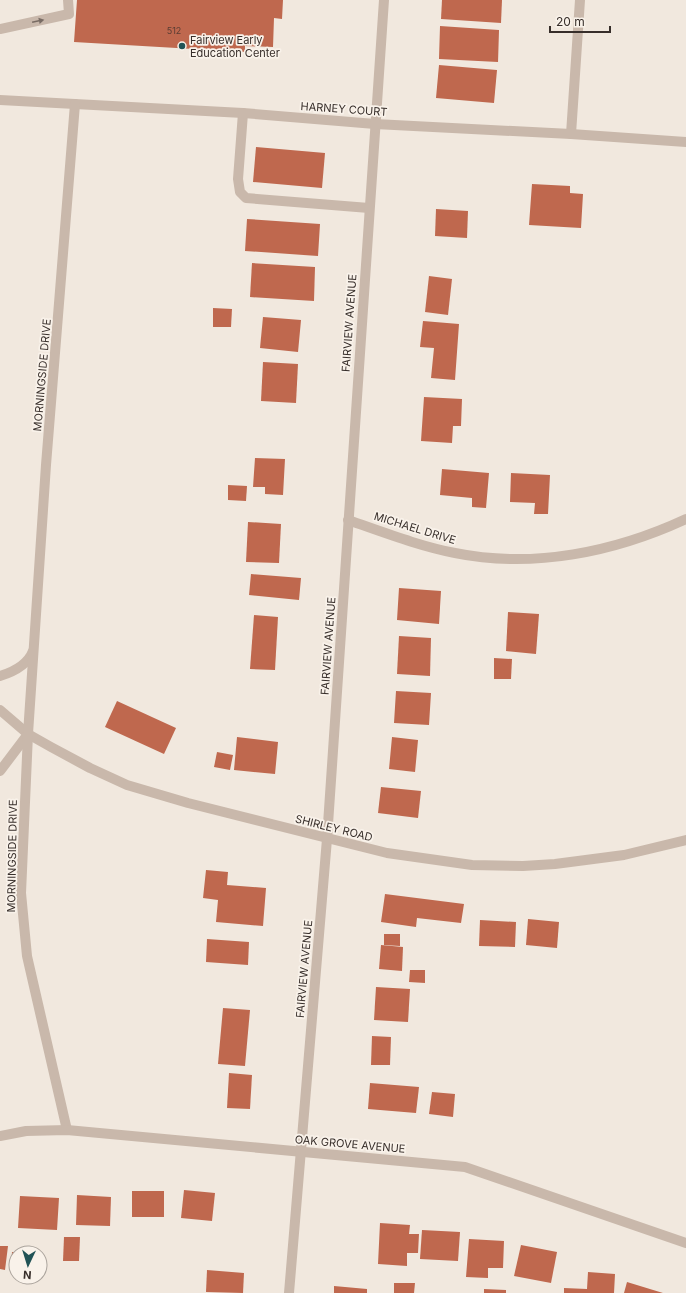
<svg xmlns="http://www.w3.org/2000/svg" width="686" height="1293" viewBox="0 0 686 1293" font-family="Inter,sans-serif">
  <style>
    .building { fill: #bf684e }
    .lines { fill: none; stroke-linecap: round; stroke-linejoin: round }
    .service { stroke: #c9b8ab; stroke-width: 10 }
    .minor { stroke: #c9b8ab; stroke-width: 10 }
    .tertiary { stroke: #c9b8ab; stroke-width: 10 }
    .oneway { fill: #796c64 }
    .poi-dot { fill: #215356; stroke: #f9f2ea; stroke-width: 1.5 }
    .labels { text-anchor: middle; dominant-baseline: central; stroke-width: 3.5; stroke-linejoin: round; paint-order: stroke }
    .number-label { font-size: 9px; fill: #593c33 }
    .poi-label { font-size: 11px; fill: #372e2a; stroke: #f9f2ea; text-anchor: start }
    .street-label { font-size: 11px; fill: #372e2a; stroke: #f9f2ea }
  </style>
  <rect width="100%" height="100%" fill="#f1e8de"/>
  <g class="building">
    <path d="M77,0h206l-1,19 -8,-1 -1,29 -28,-1v6l-171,-10z"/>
    <path d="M442,0h60l-1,23 -60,-4z"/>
    <path d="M440,26l59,4 -1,32 -59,-3z"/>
    <path d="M439,65l58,5 -3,33 -58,-5z"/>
    <path d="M256,147l69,6 -3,35 -69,-6z"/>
    <path d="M532,184l38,2v7l13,1 -2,34 -52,-3z"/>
    <path d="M436,209l32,2 -1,27 -32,-2z"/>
    <path d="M247,219l73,5 -2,32 -73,-5z"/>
    <path d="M252,263l63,4 -1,34 -64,-4z"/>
    <path d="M429,276l23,3 -4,36 -23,-3z"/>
    <path d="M213,308l19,1 -1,18h-18z"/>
    <path d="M263,317l38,3 -3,32 -38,-4z"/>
    <path d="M423,321l36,3 -4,56 -24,-2 3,-30 -14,-1z"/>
    <path d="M263,362l35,2 -2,39 -35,-2z"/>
    <path d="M424,397l38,2 -1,27h-8l-1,17 -31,-2z"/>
    <path d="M255,458l30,1 -2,36 -18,-1v-7h-12z"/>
    <path d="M442,469l47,4 -3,35 -14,-1v-9l-32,-3z"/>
    <path d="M511,473l39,2 -2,39h-14l1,-11 -25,-1z"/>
    <path d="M228,485l19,1 -1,15 -18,-1z"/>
    <path d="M248,522l33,2 -2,39 -33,-1z"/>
    <path d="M251,574l50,4 -2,22 -50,-5z"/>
    <path d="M399,588l42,3 -2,33 -42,-4z"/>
    <path d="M508,612l31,2 -3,40 -30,-3z"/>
    <path d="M254,615l24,2 -3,53 -25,-1z"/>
    <path d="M399,636l32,2 -1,38 -33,-2z"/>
    <path d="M494,658l18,1 -1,20h-17z"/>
    <path d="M396,691l35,2 -2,32 -35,-2z"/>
    <path d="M117,701l59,27 -12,26 -59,-27z"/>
    <path d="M237,737l41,5 -3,32 -41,-4z"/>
    <path d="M392,737l26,3 -3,32 -26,-3z"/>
    <path d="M217,752l16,3 -3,15 -16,-3z"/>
    <path d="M381,787l40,4 -3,27 -40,-5z"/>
    <path d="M206,870l22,2 -1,13 39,3 -3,38 -47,-4 2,-22 -15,-2z"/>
    <path d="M385,894l79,10 -3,19 -44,-5 -1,9 -35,-5z"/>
    <path d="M528,919l31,3 -2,26 -31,-3z"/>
    <path d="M480,920l36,2 -1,25 -36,-1z"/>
    <path d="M384,934h16v12l-16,-1z"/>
    <path d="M207,939l42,3 -1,23 -42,-3z"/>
    <path d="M381,945l22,2 -1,24 -23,-2z"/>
    <path d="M410,970h15v13l-16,-1z"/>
    <path d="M376,987l34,2 -2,33 -34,-2z"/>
    <path d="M223,1008l27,2 -5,56 -27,-2z"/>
    <path d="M372,1036l19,1 -1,28h-19z"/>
    <path d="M229,1073l23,2 -2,34 -23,-1z"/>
    <path d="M370,1083l49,4 -3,26 -48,-4z"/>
    <path d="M432,1092l23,2 -2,23 -24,-3z"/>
    <path d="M184,1190l31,3 -3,28 -31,-3z"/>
    <rect x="132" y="1191" width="32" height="26"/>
    <path d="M77,1195l34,2 -1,29 -34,-1z"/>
    <path d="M20,1196l39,2 -2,32 -39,-2z"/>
    <path d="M380,1223l30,2 -1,9h10l-1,19h-11v13l-29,-2z"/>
    <path d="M422,1230l38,2 -2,29 -38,-2z"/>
    <path d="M64,1237h16l-1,24h-16z"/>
    <path d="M469,1239l35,2 -1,27h-15v10l-22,-1z"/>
    <path d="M521,1245l36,7 -6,31 -37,-7z"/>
    <path d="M0,1246h8l-3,24 -5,-1z"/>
    <path d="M12,1252h4v21h-5z"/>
    <path d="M207,1270l37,3 -1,20 -37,-1z"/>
    <path d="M588,1272l27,2 -1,19h-50v-5l23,1z"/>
    <path d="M627,1282l36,11h-39z"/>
    <path d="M394,1283h21l-1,10h-20z"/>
    <path d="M334,1286l33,3v4h-33z"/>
    <path d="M484,1289l22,1v3h-22z"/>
  </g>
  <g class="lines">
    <g class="service">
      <path d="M0,29l69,-15 -1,-14"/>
      <path d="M243,113l-5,66 2,13 6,6 123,10"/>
      <path d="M571,134l9,-134"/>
    </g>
    <g class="minor">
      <path d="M0,100l243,13 132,11 196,10 115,8"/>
      <path d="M348,520c35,12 71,26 107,33 78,16 160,-1 231,-34"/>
      <path d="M0,676c13,-4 28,-12 33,-25"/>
      <path d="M0,710l28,24 23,13 39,21 37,17 61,18 199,50 85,12 51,1 32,-2 69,-9 62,-15"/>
      <path d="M0,771l28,-37"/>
      <path d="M67,1130l-40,-174 -6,-63 7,-159 18,-269 29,-361"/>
      <path d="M0,1136l26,-5 41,-1 398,37 221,76"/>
    </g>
    <path class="tertiary" d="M289,1293l38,-454 57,-839"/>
  </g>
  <defs><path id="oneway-solid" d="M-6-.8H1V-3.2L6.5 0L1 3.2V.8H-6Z"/></defs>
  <use class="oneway" href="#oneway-solid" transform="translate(38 21) rotate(-12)"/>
  <circle class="poi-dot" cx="182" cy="46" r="4"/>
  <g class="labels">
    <g class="number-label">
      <text x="174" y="30">512</text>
    </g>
    <g class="poi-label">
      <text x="190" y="40">Fairview Early<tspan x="190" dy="13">Education Center</tspan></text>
    </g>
    <g class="street-label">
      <text transform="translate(344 109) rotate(4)">HARNEY COURT</text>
      <text transform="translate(349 323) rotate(-86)">FAIRVIEW AVENUE</text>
      <text transform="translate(42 375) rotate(-85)">MORNINGSIDE DRIVE</text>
      <text transform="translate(415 528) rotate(17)">MICHAEL DRIVE</text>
      <text transform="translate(328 646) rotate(-86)">FAIRVIEW AVENUE</text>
      <text transform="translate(334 828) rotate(14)">SHIRLEY ROAD</text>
      <text transform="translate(12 856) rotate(-89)">MORNINGSIDE DRIVE</text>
      <text transform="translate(304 969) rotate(-85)">FAIRVIEW AVENUE</text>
      <text transform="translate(350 1144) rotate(5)">OAK GROVE AVENUE</text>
    </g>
  </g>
  <g transform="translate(28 1265) rotate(184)"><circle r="19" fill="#f9f2ea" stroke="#aba49d"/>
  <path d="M0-3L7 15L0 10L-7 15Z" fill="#215356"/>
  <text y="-6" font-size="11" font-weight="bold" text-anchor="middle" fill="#372e2a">N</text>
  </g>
  <path d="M550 26v6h60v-6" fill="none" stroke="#372e2a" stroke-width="2"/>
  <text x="556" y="26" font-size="12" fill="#372e2a" stroke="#f9f2ea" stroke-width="3" paint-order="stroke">20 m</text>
</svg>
